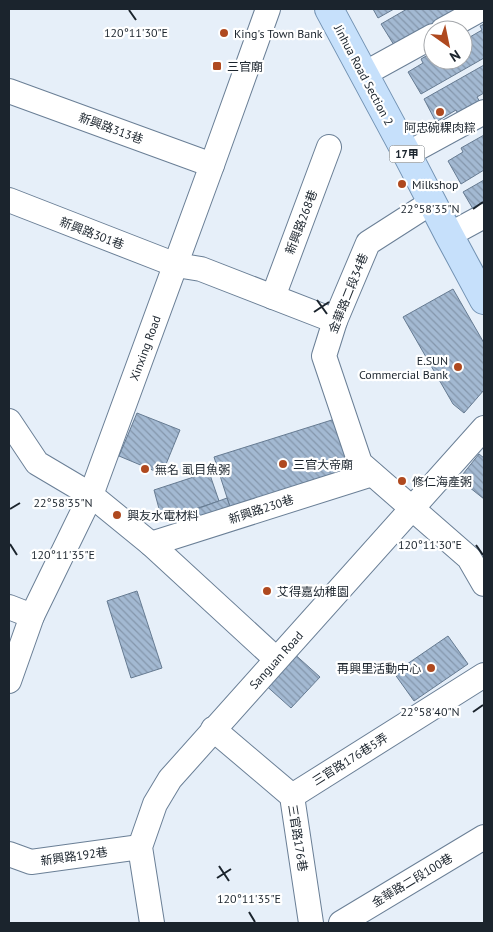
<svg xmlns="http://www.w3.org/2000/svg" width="493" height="932" viewBox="0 0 493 932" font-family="'PT Sans','Noto Sans TC',sans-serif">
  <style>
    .building { fill: url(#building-back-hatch); stroke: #667b92 }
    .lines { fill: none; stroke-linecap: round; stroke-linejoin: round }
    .minor-casing { stroke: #6a7f96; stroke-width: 26 }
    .major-casing { stroke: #7191b2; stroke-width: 30 }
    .minor { stroke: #fff; stroke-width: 24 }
    .major { stroke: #c6e0fb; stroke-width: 28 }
    .ticks { fill: none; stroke: #1b242d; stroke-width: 2 }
    .poi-dot { fill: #af491f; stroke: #fff; stroke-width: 2 }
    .labels { text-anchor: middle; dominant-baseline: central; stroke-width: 4.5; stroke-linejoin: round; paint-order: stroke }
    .shield { fill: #fff; stroke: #5f666c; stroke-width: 1 }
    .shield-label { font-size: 11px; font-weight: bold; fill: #1b242d }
    .poi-label { font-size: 12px; fill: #1b242d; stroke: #fff; text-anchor: start }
    .street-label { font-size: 12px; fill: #1b242d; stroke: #fff }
    .ticks-label { font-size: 12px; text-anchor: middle; fill: #1b242d; stroke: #fff; stroke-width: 4.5; stroke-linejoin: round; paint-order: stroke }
  </style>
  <defs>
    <pattern id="building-back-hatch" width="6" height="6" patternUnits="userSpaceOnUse" patternTransform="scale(1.25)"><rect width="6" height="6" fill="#a3b9d2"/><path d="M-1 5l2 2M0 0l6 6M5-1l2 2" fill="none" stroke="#8496ab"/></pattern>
  </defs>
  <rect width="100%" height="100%" fill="#e6eff9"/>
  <g class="building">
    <path d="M373,9h21l-16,9z"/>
    <path d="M407,9h49l-21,12 2,4 -43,20 -13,-21z"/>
    <path d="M484,24v34l-63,36 -13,-22 15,-9 -2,-4 12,-7v8h30v-19l19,-11 -2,-4z"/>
    <path d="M484,65v28l-7,4 3,5 -22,12 -2,-4 -20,12 -12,-23z"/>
    <path d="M484,135v35l-23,14 -13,-23 15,-9 -2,-4z"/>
    <path d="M484,180v29l-8,5 -13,-22z"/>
    <path d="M453,289l31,54v47l-20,23 -11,-9 -50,-87z"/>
    <path d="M137,413l43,17 -18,44 -43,-18z"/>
    <path d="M335,419l17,53 -121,38 -17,-53z"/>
    <path d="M479,454l5,4v41l-25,-20z"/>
    <path d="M209,472l10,29 -57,19 -8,-30z"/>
    <path d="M227,498l4,12 -34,10 -3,-10z"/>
    <path d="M137,591l25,77 -31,10 -24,-77z"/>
    <path d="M448,636l20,28 -54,37 -20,-28z"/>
    <path d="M291,651l29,26 -29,31 -29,-26z"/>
  </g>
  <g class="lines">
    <g class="minor-casing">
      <g id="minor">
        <path d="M443,30l38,-21"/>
        <path d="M364,74l69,-38"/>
        <path d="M9,91l203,74"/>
        <path d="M407,154l77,-42"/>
        <path d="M9,200l167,65 25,4 134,52"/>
        <path d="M432,202l-64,41 -33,78 -11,35 36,107 109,95 15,26"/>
        <path d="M449,235l35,-19"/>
        <path d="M273,297l56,-150"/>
        <path d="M9,421l28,42 54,32 60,49 125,115"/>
        <path d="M151,544l221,-70"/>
        <path d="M9,607l23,9"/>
        <path d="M9,681l23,-65 59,-121 121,-330 56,-156"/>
        <path d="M213,729l79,67 19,127"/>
        <path d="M292,796l192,-121"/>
        <path d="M9,854l22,8 109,-15"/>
        <path d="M152,923l-12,-76 15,-43 15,-25 314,-351"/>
        <path d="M341,923l143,-86"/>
      </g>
    </g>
    <g class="major-casing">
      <path id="major" d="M329,9l78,145 42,81 35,65"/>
    </g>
    <use href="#minor" class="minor"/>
    <use href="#major" class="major"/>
  </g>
  <path class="ticks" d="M129,10l7,10M473,209l10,-7M317,300l10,14M314,312l15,-10M10,509l10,-6M10,544l7,11M476,545l7,10M473,712l10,-7M219,866l10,15M217,878l14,-9M249,912l6,10"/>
  <g class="poi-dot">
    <circle cx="224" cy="33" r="5"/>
    <rect x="212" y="61" width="10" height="10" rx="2.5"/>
    <circle cx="440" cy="112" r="5"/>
    <circle cx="402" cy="184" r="5"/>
    <circle cx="458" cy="367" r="5"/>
    <circle cx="283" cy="464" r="5"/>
    <circle cx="145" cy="469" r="5"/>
    <circle cx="402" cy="481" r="5"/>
    <circle cx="117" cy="515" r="5"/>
    <circle cx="267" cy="591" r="5"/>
    <circle cx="431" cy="668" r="5"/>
  </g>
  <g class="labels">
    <rect class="shield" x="389.5" y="145.5" width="35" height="17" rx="4"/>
    <g class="shield-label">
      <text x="407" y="154">17甲</text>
    </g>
    <g class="poi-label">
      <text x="234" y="33">King's Town Bank</text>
      <text x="227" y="66">三官廟</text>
      <text x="440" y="127" text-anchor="middle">阿忠碗粿肉粽</text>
      <text x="412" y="184">Milkshop</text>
      <text x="448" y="360" text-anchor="end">E.SUN<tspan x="448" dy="14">Commercial Bank</tspan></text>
      <text x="293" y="464">三官大帝廟</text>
      <text x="155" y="469">無名 虱目魚粥</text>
      <text x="412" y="481">修仁海產粥</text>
      <text x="127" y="515">興友水電材料</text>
      <text x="277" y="591">艾得嘉幼稚園</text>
      <text x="421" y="668" text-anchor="end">再興里活動中心</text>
    </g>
    <g class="street-label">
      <text transform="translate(364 75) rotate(62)">Jinhua Road Section 2</text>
      <text transform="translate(111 128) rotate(20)">新興路313巷</text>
      <text transform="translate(301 222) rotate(-69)">新興路268巷</text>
      <text transform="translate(92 233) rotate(21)">新興路301巷</text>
      <text transform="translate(348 293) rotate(-68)">金華路二段34巷</text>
      <text transform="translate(145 348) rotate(-70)">Xinxing Road</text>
      <text transform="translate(261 509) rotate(-18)">新興路230巷</text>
      <text transform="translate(276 660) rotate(-48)">Sanguan Road</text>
      <text transform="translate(350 759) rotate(-32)">三官路176巷5弄</text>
      <text transform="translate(298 838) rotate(81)">三官路176巷</text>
      <text transform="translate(74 856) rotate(-8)">新興路192巷</text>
      <text transform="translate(412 880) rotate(-31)">金華路二段100巷</text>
    </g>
  </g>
  <g class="ticks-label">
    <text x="136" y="37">120°11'30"E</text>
    <text x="430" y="213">22°58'35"N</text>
    <text x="63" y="507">22°58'35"N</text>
    <text x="430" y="549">120°11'30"E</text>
    <text x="63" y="559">120°11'35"E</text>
    <text x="430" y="716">22°58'40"N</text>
    <text x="249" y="903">120°11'35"E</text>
  </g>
  <rect width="493" height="932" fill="none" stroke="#1b242d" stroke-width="20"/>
  <g transform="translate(448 45) rotate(147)"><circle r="24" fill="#ffffff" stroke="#a4a7ab"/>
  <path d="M0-4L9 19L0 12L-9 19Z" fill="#af491f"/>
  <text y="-8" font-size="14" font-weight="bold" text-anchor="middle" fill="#1b242d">N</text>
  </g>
</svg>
